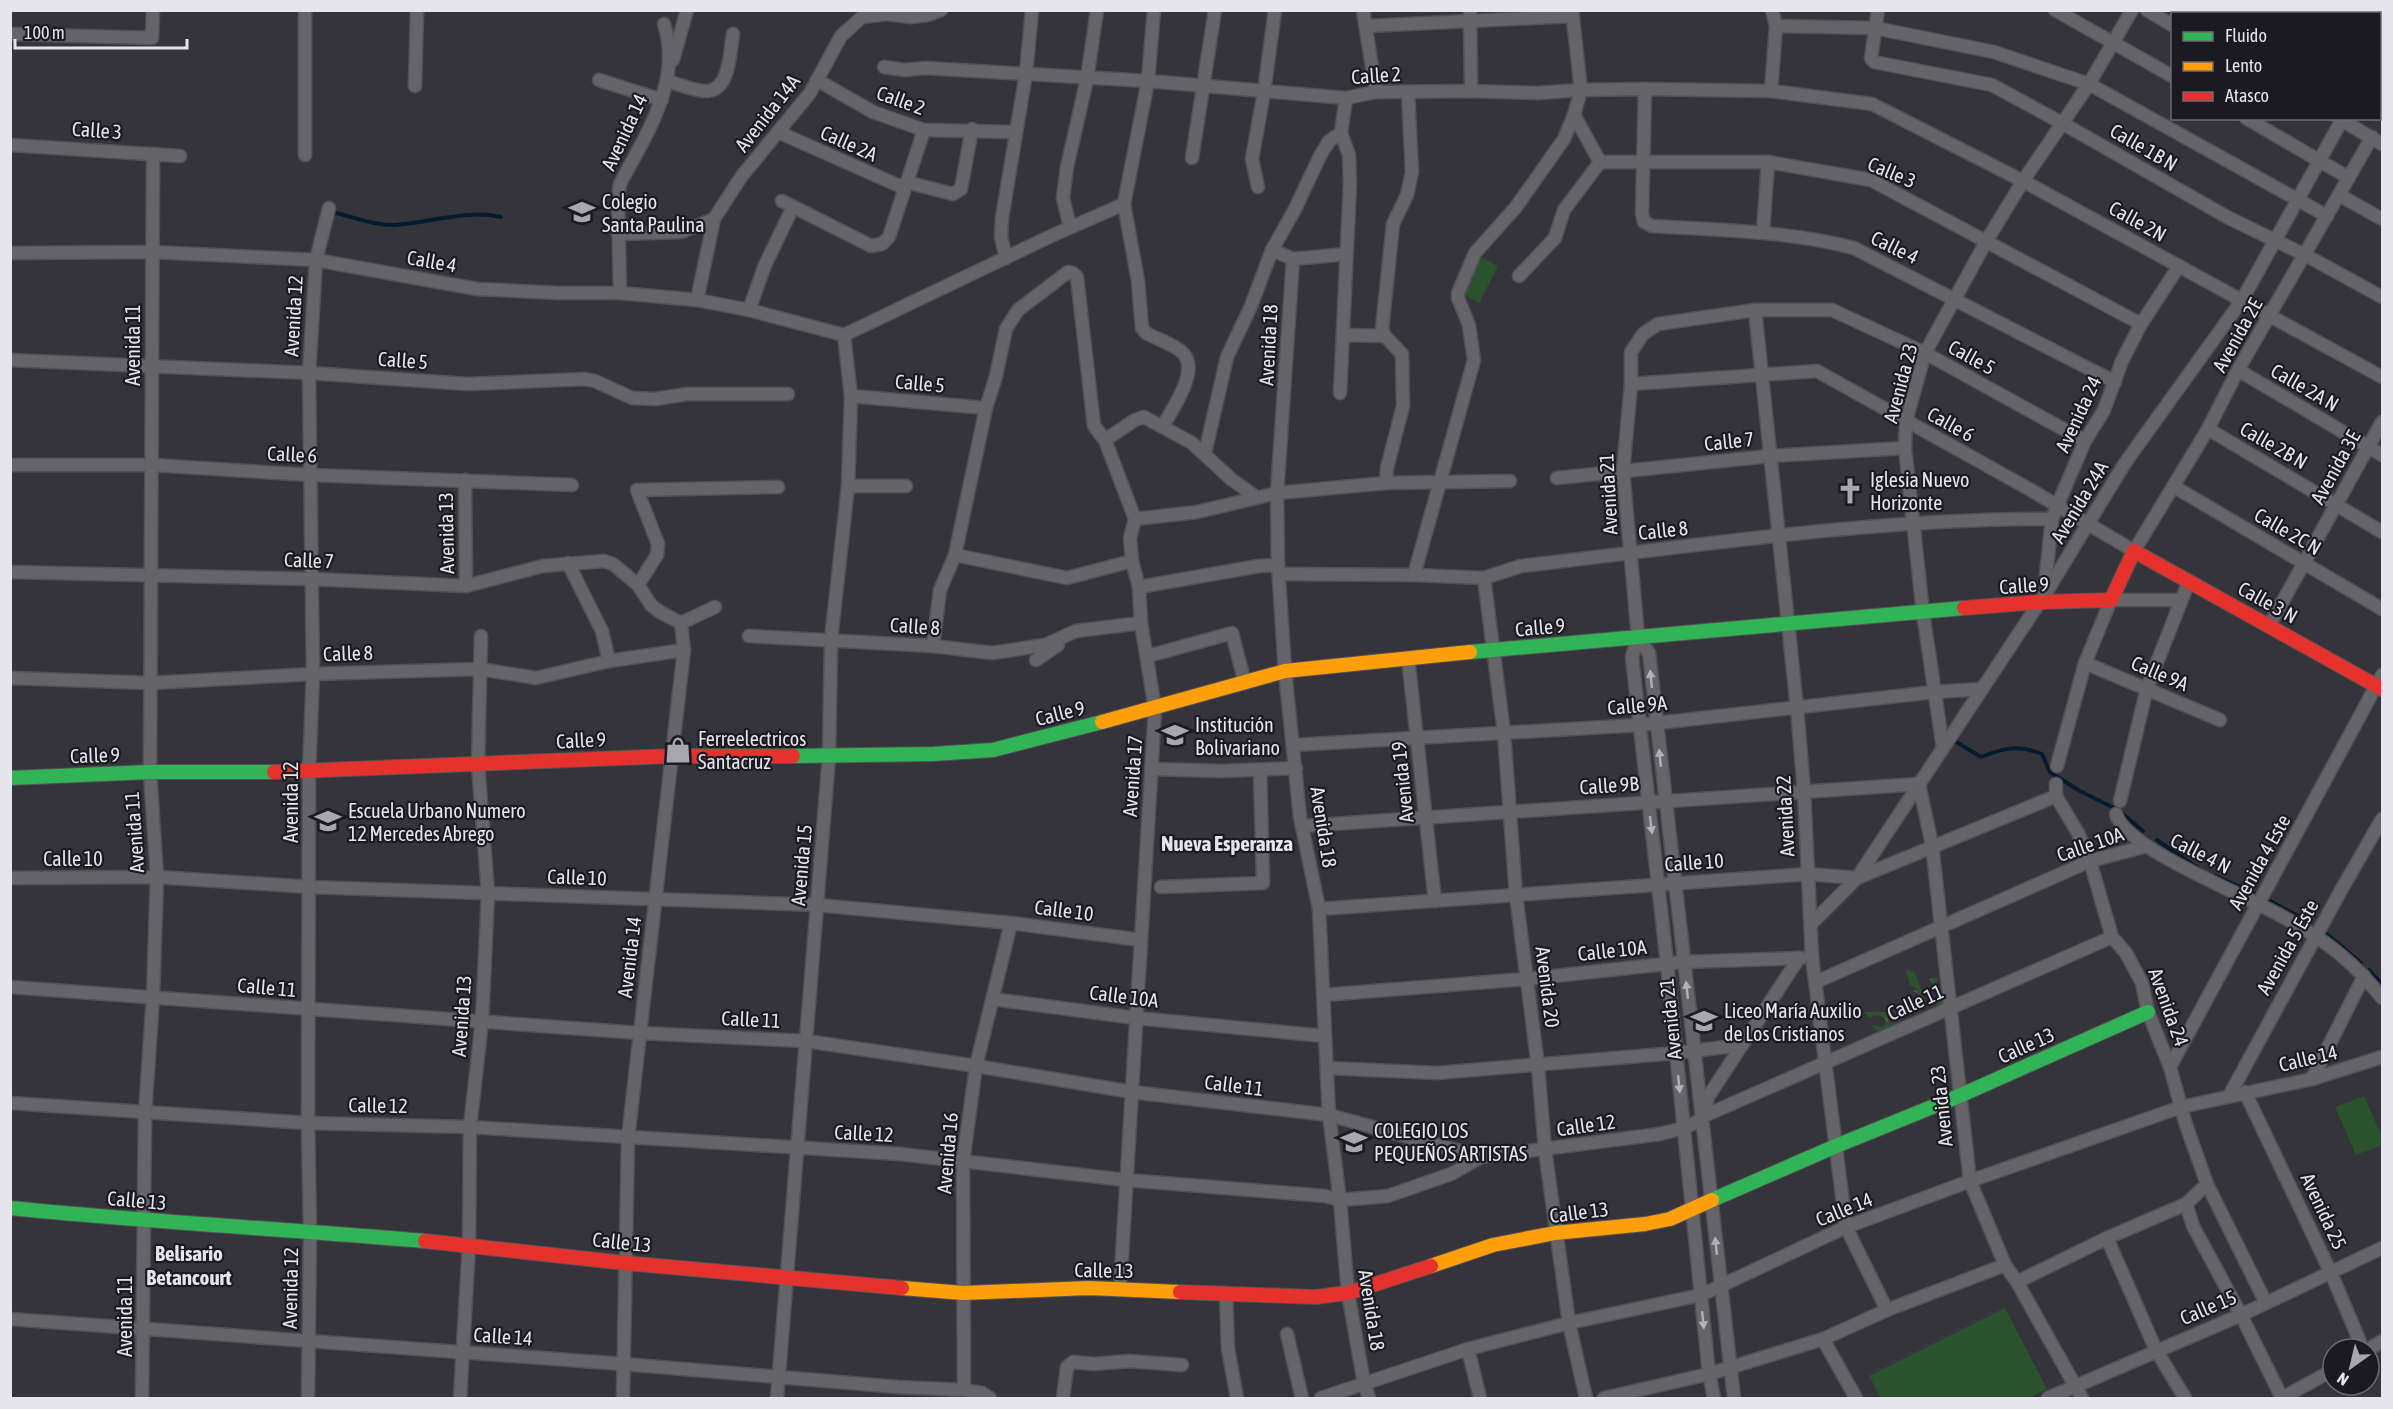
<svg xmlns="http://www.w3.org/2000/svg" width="2393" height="1409" viewBox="0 0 2393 1409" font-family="'Asap Condensed',sans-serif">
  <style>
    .forest { fill: url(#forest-crowns) }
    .pitch { fill: #2a532e }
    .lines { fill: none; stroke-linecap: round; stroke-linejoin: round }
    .stream { stroke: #051c2f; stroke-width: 4 }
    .street-casing { stroke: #535157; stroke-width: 15 }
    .fast-casing { stroke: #535157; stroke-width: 16 }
    .slow-casing { stroke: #535157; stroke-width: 16 }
    .jam-casing { stroke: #535157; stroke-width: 16 }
    .street { stroke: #656469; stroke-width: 12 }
    .fast { stroke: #30b455; stroke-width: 14 }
    .slow { stroke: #ff9f0a; stroke-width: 14 }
    .jam { stroke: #e5322d; stroke-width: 14 }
    .oneway { fill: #b2b1b8 }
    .labels { text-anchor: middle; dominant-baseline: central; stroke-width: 4.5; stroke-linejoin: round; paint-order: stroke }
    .street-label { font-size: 20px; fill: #e6e4ed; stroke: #1b1a20 }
    .poi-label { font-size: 20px; fill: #e6e4ed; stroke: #1b1a20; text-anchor: start }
    .neighbourhood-label { font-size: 21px; font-weight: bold; fill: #e6e4ed; stroke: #1b1a20 }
  </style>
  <defs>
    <pattern id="forest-crowns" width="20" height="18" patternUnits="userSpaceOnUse" patternTransform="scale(1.5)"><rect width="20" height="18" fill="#2a532e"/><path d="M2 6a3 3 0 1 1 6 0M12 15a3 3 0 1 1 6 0" fill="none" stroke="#496c4d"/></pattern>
  </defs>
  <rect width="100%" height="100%" fill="#36343b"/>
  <g class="forest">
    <path d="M1906,969l9,4 10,27 -7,1 -3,-4 3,-1v-3l-7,-2 8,-1 -9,-5z"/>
    <path d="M1938,977l-1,5 10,24 -10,4 -1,-22 -8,-9z"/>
    <path d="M1864,1012h22l4,11 7,-1 1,3 -15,10 -12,-10 11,2 4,-3 -2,-7 -7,-2 -8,3z"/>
  </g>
  <g class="pitch">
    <path d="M1479,256l19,10 -19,37 -19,-10z"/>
    <path d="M2364,1096l18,41v8l-26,10 -21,-48z"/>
    <path d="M2005,1308l42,81 -19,9h-147l-12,-22z"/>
  </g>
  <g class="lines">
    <g class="stream">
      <path d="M331,212c21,4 43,14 64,13 36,-2 70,-16 106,-8"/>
      <path d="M1953,740l28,17c23,-9 37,-13 61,-3l8,18 28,18 40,20 25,21"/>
      <path d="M2157,840l41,28"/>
      <path d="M2216,876l40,18"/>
      <path d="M2270,901l39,21"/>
      <path d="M2327,934l34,29"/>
      <path d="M2369,970l13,14"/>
    </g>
    <g class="street-casing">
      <g id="street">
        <path d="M305,10v145"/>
        <path d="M1154,10l-6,71 -24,123 14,77 4,47 4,5c11,6 29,12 37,20 17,18 -11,56 -20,73"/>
        <path d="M1363,10l13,82"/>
        <path d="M1470,10l1,81"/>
        <path d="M1878,10l-7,48 3,4 118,23 70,38 165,94 78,38 77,42"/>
        <path d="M2055,10l117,66"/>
        <path d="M2147,10l25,15"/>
        <path d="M2350,14l1,-4"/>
        <path d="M1367,26l206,-10"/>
        <path d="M1776,26l99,2 119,24 95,32 238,132"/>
        <path d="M10,34l142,4 1,-28"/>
        <path d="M2380,54l2,-6"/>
        <path d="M673,60l14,-50"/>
        <path d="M884,67l21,3 20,-2 223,13 198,17 30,-6 95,-1 66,2 44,-3 64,-1 126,2 101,13 151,77 359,196"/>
        <path d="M599,80l63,20"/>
        <path d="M817,80l56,32 51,18 91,2"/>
        <path d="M667,81c12,3 29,11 41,10 22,-2 22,-40 25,-57"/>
        <path d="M415,86l2,-76"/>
        <path d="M1645,89l-3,125 2,8 8,4c68,4 136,5 202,22l261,134"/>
        <path d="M1771,91l5,-65 -4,-16"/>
        <path d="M1574,115l26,47"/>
        <path d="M2246,118l103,60"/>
        <path d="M2338,118l44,26"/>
        <path d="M778,132l126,56"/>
        <path d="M10,145l170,11"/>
        <path d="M1192,158l23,-148"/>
        <path d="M1600,162h168l103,18 270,144"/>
        <path d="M906,182l47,12 8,-5 11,-60"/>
        <path d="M1258,187l-6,-28 12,-67 11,-82"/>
        <path d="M2339,195l43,24"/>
        <path d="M782,201l89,45 11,-2 7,-7 35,-107"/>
        <path d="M1070,227l-7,-29 4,-31 20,-88 10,-69"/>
        <path d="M1763,232l5,-70"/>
        <path d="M618,234l63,-2 33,-13 27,-42 69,-84 31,-57 21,-19 24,-3 25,3 17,-2 13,-5"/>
        <path d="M1272,250l21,9 53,-5"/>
        <path d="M10,253l142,-1 164,8 161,29 82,4h61l77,7 52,10 95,25"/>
        <path d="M1006,258l-5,-21 1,-19 24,-145 6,-63"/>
        <path d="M1293,259l-16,234 1,72 7,106 15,146 19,92 10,206 11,85 8,93 16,90 5,15"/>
        <path d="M1519,276l36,-38 9,-28 36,-48"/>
        <path d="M620,293l-2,-93 2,-16c25,-48 63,-103 44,-160"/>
        <path d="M697,300l17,-81"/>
        <path d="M749,310l16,-45 28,-58"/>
        <path d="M1755,310l42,398 7,83 8,166 34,270 41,83"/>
        <path d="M844,335l207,-99 73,-32"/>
        <path d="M1343,335l42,1"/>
        <path d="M10,360l299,13 159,11 117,-5 10,2 37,17 23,1 32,-5h101"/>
        <path d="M2238,370l144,85"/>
        <path d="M1631,384l186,-13 212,118 105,62 74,-122 30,-59 134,-233"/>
        <path d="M1340,393l10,-209 -1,-29 -8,-22 5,-35"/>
        <path d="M851,396l135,12"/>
        <path d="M2208,429l174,103"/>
        <path d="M1105,440l30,-20 9,-3 48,26 39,36 25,18"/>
        <path d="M1205,453l22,-96 24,-51 21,-56 23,-41 25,-53 9,-15 12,-8"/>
        <path d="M10,465h142l159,10 261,10"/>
        <path d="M1557,478l213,-22 135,-8"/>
        <path d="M465,480l1,106"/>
        <path d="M1386,483l1,-15 16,-62 -1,-52 -17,-18 -3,-7 11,-105 14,-29 5,-23 -4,-80"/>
        <path d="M848,486h58"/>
        <path d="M2173,486l209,123"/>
        <path d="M1135,519l62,-7 80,-19 109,-10 124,-2"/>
        <path d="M955,555l112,23 65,-17"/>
        <path d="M568,563l34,68 7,30"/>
        <path d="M10,572l301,7 155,7 77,-20 61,-5 9,3 25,21 13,20 9,7 21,11"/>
        <path d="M1279,574l135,1 70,3 37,-12c175,-20 355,-48 531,-47"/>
        <path d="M1414,575l60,-215 -5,-35 -11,-27v-5l17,-40 41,-46 48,-68 10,-24 7,-25 -9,-80"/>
        <path d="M1484,578l20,155 12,162 22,171 7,84 24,173 17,75"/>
        <path d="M638,585l19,-30 1,-11 -21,-54 141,-3"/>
        <path d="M1139,587l120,-21 19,-1"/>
        <path d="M2047,591l-1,-16 6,-56 5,-13 28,-65 19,-31 18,-49 19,-37 38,-58"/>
        <path d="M681,623l34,-16"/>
        <path d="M2269,626l113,-204"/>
        <path d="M749,636l184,10 59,7 53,-8 31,-14 65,-8"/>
        <path d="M1638,637l11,16 85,745"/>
        <path d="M933,646l7,-56 15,-35 31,-147 10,-32 10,-47 12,-19 50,-38 5,1 4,4 17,149 11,14 30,79 -5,19 2,23 7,26 2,36 14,86 -35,580"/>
        <path d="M1148,656l84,-23 13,50"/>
        <path d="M1408,658l27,243"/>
        <path d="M1036,660l22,-15"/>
        <path d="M2085,663l135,57"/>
        <path d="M10,678l140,5 163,-9 167,-5 56,9 73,-17 75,-11"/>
        <path d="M1294,745l346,-20 294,-33 48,-3"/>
        <path d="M1943,748l-20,-135 -18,-165 1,-27 19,-68 62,-113 36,-59 66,-97 43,-74"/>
        <path d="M2057,766l28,-103 26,-63h70"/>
        <path d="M1152,769l70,2 74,-3"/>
        <path d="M2056,784v12l22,37 12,28 22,76 14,16 16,30 6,29 22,55 16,58 21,59 59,119"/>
        <path d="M2120,801l27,-113 42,-107"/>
        <path d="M2116,814c3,12 22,26 32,33 53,34 114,54 167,89 25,16 49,39 67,62"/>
        <path d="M1303,826l616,-42 13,61 38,336 35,84 12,17 65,116"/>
        <path d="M10,878l147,-1 153,10 507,18 194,18 130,17"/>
        <path d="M1161,887l102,-4 -3,-113"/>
        <path d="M1319,909l489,-35 49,4 199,-82"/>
        <path d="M1811,924l46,-46 190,-287 78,-128 117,-163 101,-182"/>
        <path d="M1816,982l274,-121 57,-15"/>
        <path d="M10,987l629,46 167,8 170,25 156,26 197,23 152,42"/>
        <path d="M1323,995l204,-16 156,-17 116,-4"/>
        <path d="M992,999l144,19 188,18"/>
        <path d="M2170,1067l212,-392"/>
        <path d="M1327,1068l110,5 239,-20 66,-8"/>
        <path d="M2312,1079l52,-103"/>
        <path d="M2245,1092l86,181 32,76"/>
        <path d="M2229,1096l111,-204 42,-73"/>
        <path d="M10,1103l298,20 162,4 430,27 226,26 199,16 15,4 48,-4 63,-22 30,-17 179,-23c14,-4 34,-7 44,-18l408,-179"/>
        <path d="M1704,1114l4,-17 91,-139h3"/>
        <path d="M2207,1184l-21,20 7,22 48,89 41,83"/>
        <path d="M2107,1238l49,112 29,48"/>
        <path d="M2017,1282l90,-44 79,-34"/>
        <path d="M1226,1293l2,56 9,49"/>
        <path d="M10,1319l613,45 275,23 66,3 18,3 8,5"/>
        <path d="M1287,1334l15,64"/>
        <path d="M1823,1339l33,59"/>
        <path d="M1468,1349l12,49"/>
        <path d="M2369,1349l13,-8"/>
        <path d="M964,1390l-1,-228 13,-96 35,-143"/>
        <path d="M142,1398l3,-285 8,-116 4,-120 -7,-105 3,-618"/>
        <path d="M308,1398l2,-167 -2,-108 1,-351 4,-98 -4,-301 7,-113 13,-52"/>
        <path d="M460,1398l9,-153 1,-118 12,-106 6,-128 -10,-129 3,-128"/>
        <path d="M623,1398l5,-260 56,-488 -3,-27"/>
        <path d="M777,1398l52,-642 2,-116 17,-154 3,-90 -7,-61"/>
        <path d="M1063,1398l4,-31 6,-5 21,2 35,-3 53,4"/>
        <path d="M1321,1398l147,-49 101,-26 132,-28 145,-68 124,-46 211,-74 131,-28 70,-22"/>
        <path d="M1604,1398l105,-24 114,-35 64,-29 118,-45"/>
        <path d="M1714,1398l-5,-24 -42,-411 -35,-306 6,-20 -15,-166 8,-87v-32l12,-18 15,-10 97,-14h77l93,43 160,88"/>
        <path d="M2048,1398l193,-83 141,-67"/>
        <path d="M2282,1398l51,-28"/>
      </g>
    </g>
    <g class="fast-casing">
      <g id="fast">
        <path d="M1470,652l494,-44"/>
        <path d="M793,756l140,-2 60,-4 109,-28"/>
        <path d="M10,778l140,-6h124"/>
        <path d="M1712,1200l124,-54 123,-50 189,-84"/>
        <path d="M10,1208c138,14 277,21 415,33"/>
      </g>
    </g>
    <g class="slow-casing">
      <g id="slow">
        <path d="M1102,722l183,-51 185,-19"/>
        <path d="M1431,1266l62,-21 62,-12 90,-9 25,-5 42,-19"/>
        <path d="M902,1288l61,5 126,-5 91,4"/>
      </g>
    </g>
    <g class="jam-casing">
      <g id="jam">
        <path d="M1964,608l76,-6 71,-2 23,-49 248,138"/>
        <path d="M274,772l398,-16h121"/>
        <path d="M425,1241l200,22 277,25"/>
        <path d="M1180,1292l135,5 33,-4 83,-27"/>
      </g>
    </g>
    <use href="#street" class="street"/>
    <use href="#fast" class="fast"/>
    <use href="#slow" class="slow"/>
    <use href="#jam" class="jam"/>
  </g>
  <defs><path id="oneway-solid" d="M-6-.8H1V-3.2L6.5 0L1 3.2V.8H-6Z" transform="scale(1.5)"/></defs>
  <g class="oneway">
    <use href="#oneway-solid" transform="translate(1651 679) rotate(-96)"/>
    <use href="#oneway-solid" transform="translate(1660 758) rotate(-96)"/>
    <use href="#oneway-solid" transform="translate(1651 825) rotate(83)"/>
    <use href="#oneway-solid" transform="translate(1687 990) rotate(-96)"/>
    <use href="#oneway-solid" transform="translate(1679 1084) rotate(84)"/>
    <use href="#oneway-solid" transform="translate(1716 1246) rotate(-96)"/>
    <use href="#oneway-solid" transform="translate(1703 1320) rotate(84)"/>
  </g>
  <defs>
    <g id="school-bare" transform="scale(2.07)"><path d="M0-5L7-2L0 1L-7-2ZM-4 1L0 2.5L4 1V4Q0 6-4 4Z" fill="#a8a6af" stroke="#1b1a20" stroke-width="2.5" paint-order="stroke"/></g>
    <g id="church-bare" transform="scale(2.07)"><path d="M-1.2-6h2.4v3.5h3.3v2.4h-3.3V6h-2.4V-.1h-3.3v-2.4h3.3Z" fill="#a8a6af" stroke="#1b1a20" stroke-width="2.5" paint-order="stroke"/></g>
    <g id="shop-bare" transform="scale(2.07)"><path d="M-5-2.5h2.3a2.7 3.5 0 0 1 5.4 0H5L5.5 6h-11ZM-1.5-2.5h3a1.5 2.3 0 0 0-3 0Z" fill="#a8a6af" stroke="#1b1a20" stroke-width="2.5" paint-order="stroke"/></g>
  </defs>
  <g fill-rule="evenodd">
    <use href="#school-bare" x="582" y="212"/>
    <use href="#church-bare" x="1850" y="491"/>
    <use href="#school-bare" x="1175" y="735"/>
    <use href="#shop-bare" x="678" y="750"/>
    <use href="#school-bare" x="328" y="821"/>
    <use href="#school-bare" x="1704" y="1021"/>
    <use href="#school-bare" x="1354" y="1142"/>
  </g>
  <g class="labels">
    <g class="street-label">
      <text transform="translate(1376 75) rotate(-4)">Calle 2</text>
      <text transform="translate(901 100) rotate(20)">Calle 2</text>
      <text transform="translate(767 113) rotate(-52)">Avenida 14A</text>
      <text transform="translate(97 130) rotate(4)">Calle 3</text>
      <text transform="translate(624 132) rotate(-65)">Avenida 14</text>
      <text transform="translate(849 143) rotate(24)">Calle 2A</text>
      <text transform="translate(2144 147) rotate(30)">Calle 1B N</text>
      <text transform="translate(1892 172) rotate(23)">Calle 3</text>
      <text transform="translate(2138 221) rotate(29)">Calle 2N</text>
      <text transform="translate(1895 247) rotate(26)">Calle 4</text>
      <text transform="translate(432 261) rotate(10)">Calle 4</text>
      <text transform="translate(293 316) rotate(-87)">Avenida 12</text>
      <text transform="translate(2237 335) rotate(-61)">Avenida 2E</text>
      <text transform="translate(132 345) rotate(-90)">Avenida 11</text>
      <text transform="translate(1268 345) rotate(-87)">Avenida 18</text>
      <text transform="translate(1972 357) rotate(29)">Calle 5</text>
      <text transform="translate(403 360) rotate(4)">Calle 5</text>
      <text transform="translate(920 383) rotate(5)">Calle 5</text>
      <text transform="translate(1900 383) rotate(-75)">Avenida 23</text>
      <text transform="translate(2305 387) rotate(30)">Calle 2A N</text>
      <text transform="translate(2078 414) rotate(-65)">Avenida 24</text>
      <text transform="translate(1951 424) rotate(29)">Calle 6</text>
      <text transform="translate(1729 441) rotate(-6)">Calle 7</text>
      <text transform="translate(2274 445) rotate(30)">Calle 2B N</text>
      <text transform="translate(292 454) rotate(3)">Calle 6</text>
      <text transform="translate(2335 467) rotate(-61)">Avenida 3E</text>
      <text transform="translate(1608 494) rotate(-93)">Avenida 21</text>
      <text transform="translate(2079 502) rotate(-59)">Avenida 24A</text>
      <text transform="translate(1663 530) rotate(-6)">Calle 8</text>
      <text transform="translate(2288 531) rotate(30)">Calle 2C N</text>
      <text transform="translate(446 533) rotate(-91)">Avenida 13</text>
      <text transform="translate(309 560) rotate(2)">Calle 7</text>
      <text transform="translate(2024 585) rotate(-4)">Calle 9</text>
      <text transform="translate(2268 602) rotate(29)">Calle 3 N</text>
      <text transform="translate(915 626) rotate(4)">Calle 8</text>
      <text transform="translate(1540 627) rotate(-5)">Calle 9</text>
      <text transform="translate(348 653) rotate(-2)">Calle 8</text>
      <text transform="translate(2160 673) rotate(23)">Calle 9A</text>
      <text transform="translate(1637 705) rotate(-5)">Calle 9A</text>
      <text transform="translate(1060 713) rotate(-14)">Calle 9</text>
      <text transform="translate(581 740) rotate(-3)">Calle 9</text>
      <text transform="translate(95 755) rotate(-2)">Calle 9</text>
      <text transform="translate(1132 776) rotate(-86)">Avenida 17</text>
      <text transform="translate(1402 782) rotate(-96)">Avenida 19</text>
      <text transform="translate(1609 785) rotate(-4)">Calle 9B</text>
      <text transform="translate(290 802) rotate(-90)">Avenida 12</text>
      <text transform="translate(1785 816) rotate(-93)">Avenida 22</text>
      <text transform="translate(1324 827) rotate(81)">Avenida 18</text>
      <text transform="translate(134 832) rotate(-94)">Avenida 11</text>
      <text transform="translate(2090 844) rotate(-19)">Calle 10A</text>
      <text transform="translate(2201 853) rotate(27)">Calle 4 N</text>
      <text x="73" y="858">Calle 10</text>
      <text transform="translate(1694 862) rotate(-4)">Calle 10</text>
      <text transform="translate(2259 862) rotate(-61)">Avenida 4 Este</text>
      <text transform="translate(801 865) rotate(-85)">Avenida 15</text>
      <text transform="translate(577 877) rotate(2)">Calle 10</text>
      <text transform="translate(1064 910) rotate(7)">Calle 10</text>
      <text transform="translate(2287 947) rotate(-61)">Avenida 5 Este</text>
      <text transform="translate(1612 950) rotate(-6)">Calle 10A</text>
      <text transform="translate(629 957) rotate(-83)">Avenida 14</text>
      <text transform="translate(267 987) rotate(5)">Calle 11</text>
      <text transform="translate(1548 987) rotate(83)">Avenida 20</text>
      <text transform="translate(1124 996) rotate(7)">Calle 10A</text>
      <text transform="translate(1915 1002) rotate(-24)">Calle 11</text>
      <text transform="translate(2169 1007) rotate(70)">Avenida 24</text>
      <text transform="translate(461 1016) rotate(-86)">Avenida 13</text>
      <text transform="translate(751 1019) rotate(3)">Calle 11</text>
      <text transform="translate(1670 1019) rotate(-96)">Avenida 21</text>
      <text transform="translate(2026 1045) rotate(-24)">Calle 13</text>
      <text transform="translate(2308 1058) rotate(-13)">Calle 14</text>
      <text transform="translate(1234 1085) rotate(7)">Calle 11</text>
      <text transform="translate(378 1105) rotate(1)">Calle 12</text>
      <text transform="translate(1941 1106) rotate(-96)">Avenida 23</text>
      <text transform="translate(1586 1125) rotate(-8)">Calle 12</text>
      <text transform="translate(864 1133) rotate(3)">Calle 12</text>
      <text transform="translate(947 1153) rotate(-85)">Avenida 16</text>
      <text transform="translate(137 1200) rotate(5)">Calle 13</text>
      <text transform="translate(1844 1209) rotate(-22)">Calle 14</text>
      <text transform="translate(2324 1211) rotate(65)">Avenida 25</text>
      <text transform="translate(1579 1212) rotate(-7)">Calle 13</text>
      <text transform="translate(622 1242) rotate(6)">Calle 13</text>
      <text transform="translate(1104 1270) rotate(1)">Calle 13</text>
      <text transform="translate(290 1288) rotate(-89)">Avenida 12</text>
      <text transform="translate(2208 1307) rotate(-23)">Calle 15</text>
      <text transform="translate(1372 1310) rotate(81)">Avenida 18</text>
      <text transform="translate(124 1316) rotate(-90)">Avenida 11</text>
      <text transform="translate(503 1336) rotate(4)">Calle 14</text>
    </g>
    <g class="poi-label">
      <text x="602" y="201">Colegio<tspan x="602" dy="23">Santa Paulina</tspan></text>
      <text x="1870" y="479">Iglesia Nuevo<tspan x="1870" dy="23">Horizonte</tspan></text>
      <text x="1195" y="724">Institución<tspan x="1195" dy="23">Bolivariano</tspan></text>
      <text x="698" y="738">Ferreelectricos<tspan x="698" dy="23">Santacruz</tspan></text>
      <text x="348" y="810">Escuela Urbano Numero<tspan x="348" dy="23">12 Mercedes Abrego</tspan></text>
      <text x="1724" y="1010">Liceo María Auxilio<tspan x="1724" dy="23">de Los Cristianos</tspan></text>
      <text x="1374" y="1130">COLEGIO LOS<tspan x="1374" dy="23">PEQUEÑOS ARTISTAS</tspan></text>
    </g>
    <g class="neighbourhood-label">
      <text x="1227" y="843">Nueva Esperanza</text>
      <text x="189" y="1253">Belisario<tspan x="189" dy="24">Betancourt</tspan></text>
    </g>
  </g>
  <rect width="2393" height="1409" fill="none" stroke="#e6e4ed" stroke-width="24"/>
  <rect x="2171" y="12" width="210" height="108" fill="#1b1a20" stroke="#6c6b72" stroke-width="1.5"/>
  <rect x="2183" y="32" width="30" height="9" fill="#30b455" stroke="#6c6b72" stroke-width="1.5"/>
  <text x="2225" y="42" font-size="18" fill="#e6e4ed">Fluido</text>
  <rect x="2183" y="62" width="30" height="9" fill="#ff9f0a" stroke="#6c6b72" stroke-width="1.5"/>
  <text x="2225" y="72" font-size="18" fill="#e6e4ed">Lento</text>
  <rect x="2183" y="92" width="30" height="9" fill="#e5322d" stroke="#6c6b72" stroke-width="1.5"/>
  <text x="2225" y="102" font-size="18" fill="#e6e4ed">Atasco</text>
  <g transform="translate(2351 1367) rotate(214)"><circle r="28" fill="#1b1a20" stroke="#6c6b72" stroke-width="1.5"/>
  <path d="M0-4.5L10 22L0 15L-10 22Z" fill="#a8a6af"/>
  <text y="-9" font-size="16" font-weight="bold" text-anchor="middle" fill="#e6e4ed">N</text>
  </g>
  <path d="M15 39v9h172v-9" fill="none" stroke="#e6e4ed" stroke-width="3"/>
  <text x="24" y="39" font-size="18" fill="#e6e4ed" stroke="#1b1a20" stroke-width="4.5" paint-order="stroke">100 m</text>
</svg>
